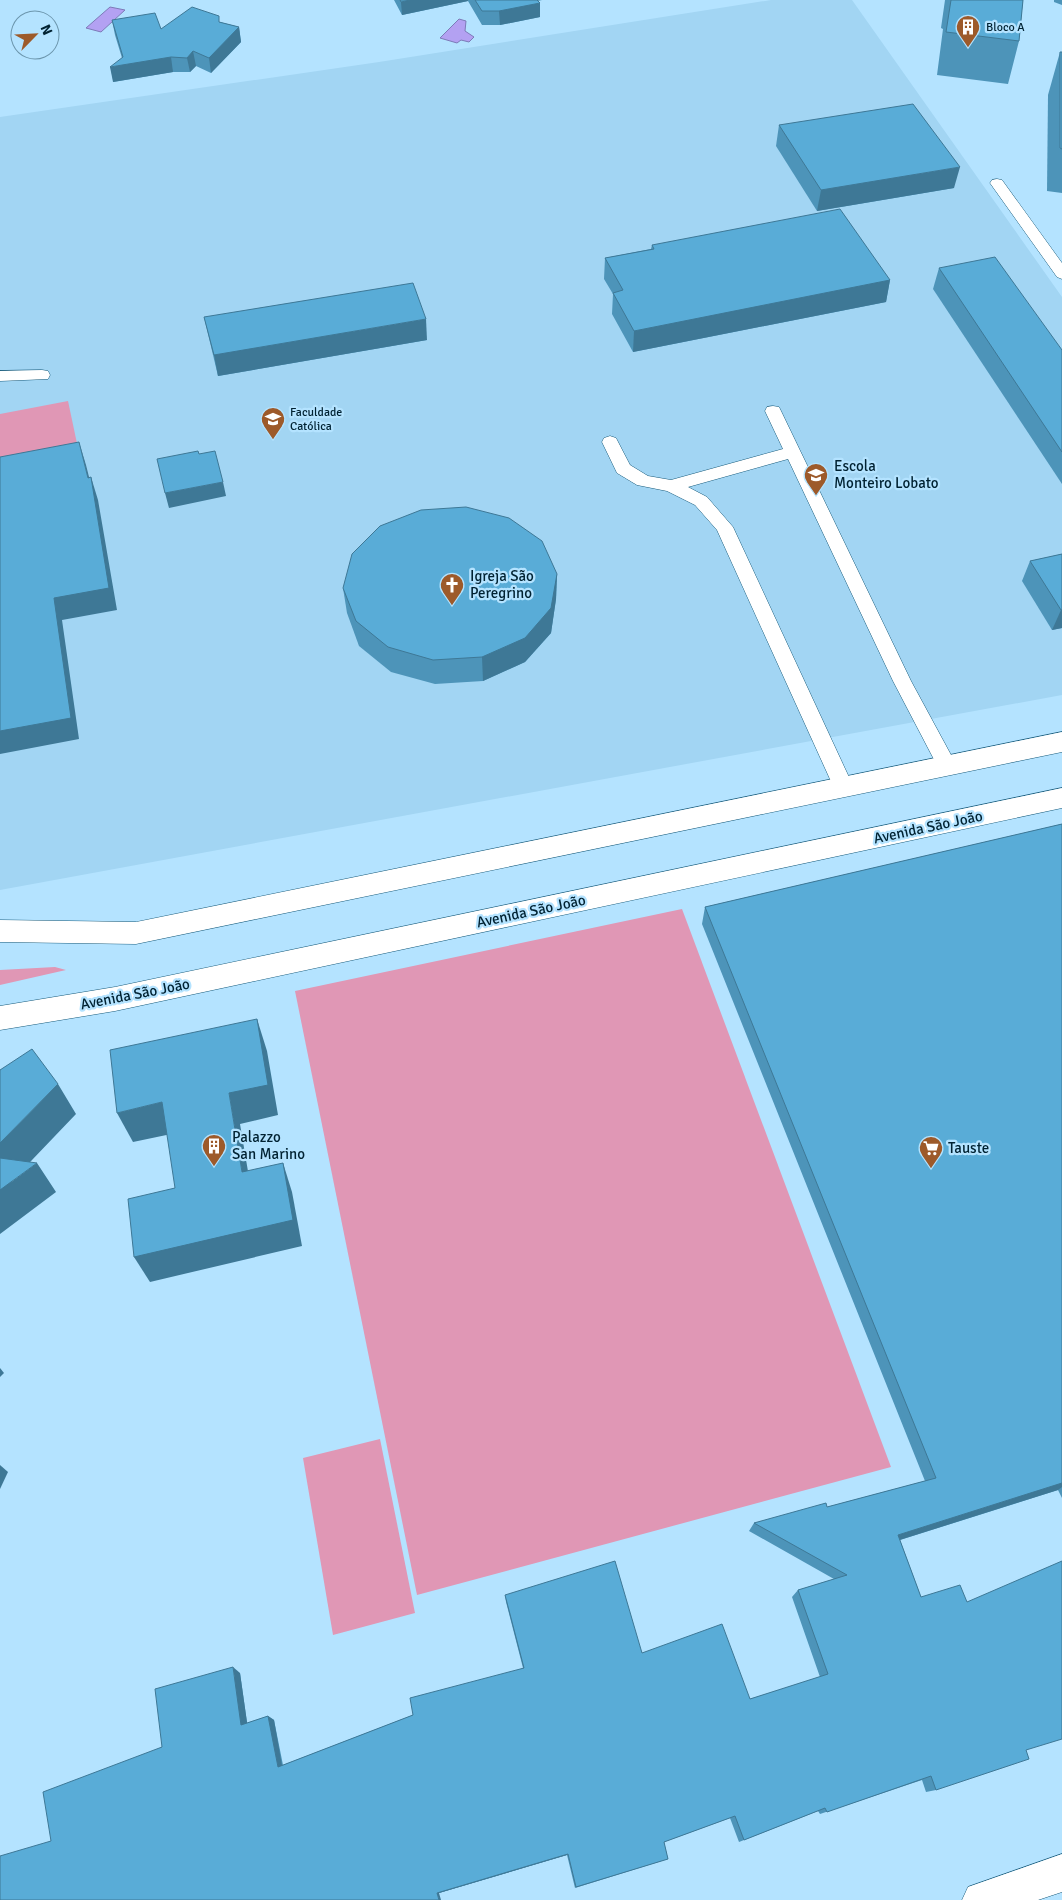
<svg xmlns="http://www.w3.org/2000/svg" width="1062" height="1900" viewBox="0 0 1062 1900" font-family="Signika,sans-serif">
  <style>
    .built { fill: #a2d5f3 }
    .green { fill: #e097b5 }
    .water { fill: #b3a1f2; stroke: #7d7bb8 }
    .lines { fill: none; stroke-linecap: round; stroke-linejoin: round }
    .lane-casing { stroke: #185b7b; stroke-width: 1 }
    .street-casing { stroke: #185b7b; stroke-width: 1 }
    .primary-casing { stroke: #185b7b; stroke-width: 1 }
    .lane { fill: #fff; fill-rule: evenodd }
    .street { fill: #fff; fill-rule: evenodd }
    .primary { fill: #fff; fill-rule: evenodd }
    .wall { fill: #4d94b9 }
    .shaded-wall { fill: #3e7896 }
    .building { fill: #59acd7; stroke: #3e7896 }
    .labels { text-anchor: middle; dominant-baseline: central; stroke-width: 4.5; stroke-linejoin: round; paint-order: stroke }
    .far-poi-label { font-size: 12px; fill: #002232; stroke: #b4e3ff; text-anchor: start }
    .poi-label { font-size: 15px; fill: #002232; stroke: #b4e3ff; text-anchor: start }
    .street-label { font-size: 15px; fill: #002232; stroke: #b4e3ff }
  </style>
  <rect width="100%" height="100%" fill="#b4e3ff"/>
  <path class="built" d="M771,0h81l210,297v398l-1062,195v-773l379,-55z"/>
  <g class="green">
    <path d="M68,401l11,52 -79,15v-54z"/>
    <path d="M682,909l209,558 -474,128 -122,-604z"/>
    <path d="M55,967l11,3 -66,15v-15z"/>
    <path d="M380,1439l35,174 -82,22 -30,-177z"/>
  </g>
  <g class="water">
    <path d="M110,7l15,3 -24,22 -15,-4z"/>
    <path d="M459,19l7,2 -1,10 9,6 -5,5 -8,-2 -4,3 -17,-5z"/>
  </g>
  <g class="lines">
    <g class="lane-casing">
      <g id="lane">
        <path d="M997,179l5,1 60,83v16l-5,-2 -67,-94 2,-3z"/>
        <path d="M42,370l6,1 2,4 -2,4 -48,2v-10z"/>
        <path d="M773,406l6,1 2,4 130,270 46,85 -3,5 -7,3 -7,-3 -47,-90 -105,-222 -100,28 19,10 26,30 121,261 -3,6 -7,2 -7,-2 -3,-6 -117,-258 -22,-25 -28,-14 -30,-6 -20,-12 -15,-31 2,-4 6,-2 6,2 14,27 18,11 23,4 112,-31 -18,-38 2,-4z"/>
      </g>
    </g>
    <g class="street-casing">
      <path id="street" d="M1062,1854v38l-24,8h-76l6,-13z"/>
    </g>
    <g class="primary-casing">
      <g id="primary">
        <path d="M1062,732v20l-926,192 -136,-2v-22l136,2z"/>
        <path d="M1062,788v20l-947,203 -115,19v-24l115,-19z"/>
      </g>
    </g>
    <use href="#lane" class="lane"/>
    <use href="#street" class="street"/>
    <use href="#primary" class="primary"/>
  </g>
  <g class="wall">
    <path d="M394,0h148l-4,1 2,2v14l-40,8h-18l-14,-24 -66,14z"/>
    <path d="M945,0h78l-4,41 -11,43 -71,-9 6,-46 -2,-1z"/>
    <path d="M1054,0h8v5l-8,-3z"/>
    <path d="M112,20l49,9 59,-7 19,5 2,15 -30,31 -15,-7 -6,6h-17l-60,10 9,-24 -7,-23z"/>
    <path d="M1060,52h2v141l-15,-2 1,-96z"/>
    <path d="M779,125l175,63 -137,23 -41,-65z"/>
    <path d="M652,245l238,35 -4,22 -253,50 -21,-38 1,-20 -9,-15 1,-21 46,-9z"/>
    <path d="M939,268l123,82v134l-129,-195z"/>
    <path d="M204,317l223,23 -209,36z"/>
    <path d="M1062,554v74l-10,2 -30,-49 8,-20z"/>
    <path d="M557,574l-1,25 -5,34 -26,29 -42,19 -48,3 -44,-12 -32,-26 -12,-33 -4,-25z"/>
    <path d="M1062,824v674l-4,-8 -158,50 21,57 105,153 -90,40 -10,2 -4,-12 -102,34 -2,-3 -79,31 -9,-24 -66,24 4,17 -93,29 -8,-33 -128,38 -388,-52 111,-94 78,-74 7,50 21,-7 6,4 9,45 130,-50 110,-47 -17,-66 -1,-7 245,104 70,-22 -28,-80 6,-7 36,-11 -85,-48 5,-8 73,-16 98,-26 -223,-557 3,-17z"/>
  </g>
  <g class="shaded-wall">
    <path d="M410,0h58v1l-66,14 -1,-13z"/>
    <path d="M540,3v14l-40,8 -1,-14z"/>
    <path d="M239,27l2,15 -30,31 -2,-15z"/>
    <path d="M193,51l3,15 -6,6 -3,-14z"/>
    <path d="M171,57l2,15 -60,10 -3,-15z"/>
    <path d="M960,167l-6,21 -137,23 4,-21z"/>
    <path d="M890,280l-4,22 -253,50 1,-21z"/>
    <path d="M426,319l1,21 -209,36 -4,-21z"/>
    <path d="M79,442l7,23 9,36 -7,-23z"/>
    <path d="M91,477l7,23 19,110 -55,10 17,119 -79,15v-23l54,-133z"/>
    <path d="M223,482l3,14 -57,12 -4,-15z"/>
    <path d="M557,574l-1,25 -5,34 -26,29 -42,19 -1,-24z"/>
    <path d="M1061,610h1v18l-10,2z"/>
    <path d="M257,1019l10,32 11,64 -38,9 13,77 -11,-29 -13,-79z"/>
    <path d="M58,1084l18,30 -66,69 27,-20 19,29 -56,42v-91z"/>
    <path d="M162,1102l14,31 -43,9 -16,-29z"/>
    <path d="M283,1163l9,29 10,54 -152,36 -16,-25z"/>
    <path d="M0,1368l4,5 -4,4z"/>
    <path d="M0,1465l8,7 -8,17z"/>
    <path d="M1062,1483v4l-4,3 -168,53 8,-8z"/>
    <path d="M233,1667l7,6 8,56 -7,-4z"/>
    <path d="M268,1716l6,4 9,51 -5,-4z"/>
    <path d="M568,1854l-1,1 -128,38 2,7h-2l-2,-7z"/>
  </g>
  <g class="building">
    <path d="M400,0h10l-9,2z"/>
    <path d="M475,0h62l3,3 -41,8h-17z"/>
    <path d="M951,0h72l-4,41 -73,-9z"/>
    <path d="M192,7l27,9v6l20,5 -30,31 -16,-7 -6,7 -16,-1 -61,10 13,-10 -11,-37 43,-7 6,16z"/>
    <path d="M1060,52h2v97l-2,-1z"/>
    <path d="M913,104l47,63 -139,23 -42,-65z"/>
    <path d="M840,209l50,71 -256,51 -21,-38 10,-3 -18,-32 49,-9 -2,-4z"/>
    <path d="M995,257l67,93v102l-123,-184z"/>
    <path d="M413,283l13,36 -212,36 -10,-38z"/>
    <path d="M79,442l9,36 3,-1 18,111 -55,10 17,120 -71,13v-274z"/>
    <path d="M198,451l1,3 16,-3 8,31 -58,11 -8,-34z"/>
    <path d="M466,507l43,11 33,23 15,33 -6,34 -26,30 -43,19 -49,3 -45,-13 -32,-26 -13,-33 9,-34 28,-28 41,-16z"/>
    <path d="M1062,554v56h-1l-31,-49z"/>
    <path d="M1062,824v659l-164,52 23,62 39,-12 7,17 95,-41v178l-36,11 3,9 -93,31 -5,-14 -104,36 -2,-4 -81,32 -9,-24 -71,26 4,17 -92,28 -8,-33 -131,39 2,7h-439v-44l51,-15 -8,-49 119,-45 -7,-58 78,-22 8,58 27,-9 10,51 135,-52 -3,-17 114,-30 -19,-73 110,-34 27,92 80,-29 28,75 78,-25 -30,-84 49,-15 -93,-52 72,-20 1,4 109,-29 -231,-571z"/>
    <path d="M257,1019l11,66 -39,8 13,79 41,-9 10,57 -159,37 -6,-58 47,-11 -13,-86 -45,11 -7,-63z"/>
    <path d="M32,1049l26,35 -58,59v-73z"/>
    <path d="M0,1158l37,5 -37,27z"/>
  </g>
  <defs>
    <g id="building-pin" transform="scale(1.25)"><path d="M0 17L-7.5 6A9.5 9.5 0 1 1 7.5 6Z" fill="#9d5a2a" stroke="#b4e3ff"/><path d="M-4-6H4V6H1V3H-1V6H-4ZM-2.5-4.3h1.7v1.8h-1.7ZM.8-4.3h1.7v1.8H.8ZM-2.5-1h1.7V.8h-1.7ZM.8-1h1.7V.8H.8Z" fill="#fff"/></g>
    <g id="university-pin" transform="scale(1.25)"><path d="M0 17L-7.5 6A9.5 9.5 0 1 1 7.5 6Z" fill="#9d5a2a" stroke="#b4e3ff"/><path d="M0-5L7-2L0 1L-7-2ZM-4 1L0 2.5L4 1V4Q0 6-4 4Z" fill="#fff"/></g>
    <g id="school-pin" transform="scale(1.25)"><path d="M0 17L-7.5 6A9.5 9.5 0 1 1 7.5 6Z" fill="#9d5a2a" stroke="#b4e3ff"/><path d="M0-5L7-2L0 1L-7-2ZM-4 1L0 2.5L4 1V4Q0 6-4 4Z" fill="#fff"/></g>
    <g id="church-pin" transform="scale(1.25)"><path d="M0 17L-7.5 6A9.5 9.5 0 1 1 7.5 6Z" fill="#9d5a2a" stroke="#b4e3ff"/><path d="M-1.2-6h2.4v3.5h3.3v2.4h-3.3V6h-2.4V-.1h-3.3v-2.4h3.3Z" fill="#fff"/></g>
    <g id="supermarket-pin" transform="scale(1.25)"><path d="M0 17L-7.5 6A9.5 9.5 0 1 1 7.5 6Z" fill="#9d5a2a" stroke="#b4e3ff"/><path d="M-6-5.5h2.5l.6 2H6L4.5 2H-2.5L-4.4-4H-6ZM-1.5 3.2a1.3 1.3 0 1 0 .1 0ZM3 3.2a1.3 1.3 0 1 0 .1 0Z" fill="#fff"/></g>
  </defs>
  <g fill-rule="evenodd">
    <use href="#building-pin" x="968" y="27"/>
    <use href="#university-pin" x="273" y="419"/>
    <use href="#school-pin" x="816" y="475"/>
    <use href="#church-pin" x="452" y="585"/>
    <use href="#building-pin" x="214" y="1146"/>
    <use href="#supermarket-pin" x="931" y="1148"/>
  </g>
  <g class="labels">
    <g class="far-poi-label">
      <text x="986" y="27">Bloco A</text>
      <text x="290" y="412">Faculdade<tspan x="290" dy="14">Católica</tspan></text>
    </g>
    <g class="poi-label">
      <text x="834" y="466">Escola<tspan x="834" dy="17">Monteiro Lobato</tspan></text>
      <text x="470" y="576">Igreja São<tspan x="470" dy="17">Peregrino</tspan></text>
      <text x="232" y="1137">Palazzo<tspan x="232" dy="17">San Marino</tspan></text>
      <text x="948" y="1148">Tauste</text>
    </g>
    <g class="street-label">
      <text transform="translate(928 827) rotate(-12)">Avenida São João</text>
      <text transform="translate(531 911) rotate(-12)">Avenida São João</text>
      <text transform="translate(135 994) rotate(-11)">Avenida São João</text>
    </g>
  </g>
  <g transform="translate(35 35) rotate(66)"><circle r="24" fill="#b4e3ff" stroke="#6c96ad"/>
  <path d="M0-4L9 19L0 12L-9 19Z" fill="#9d5a2a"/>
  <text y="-8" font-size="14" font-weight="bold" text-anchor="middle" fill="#002232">N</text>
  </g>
</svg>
